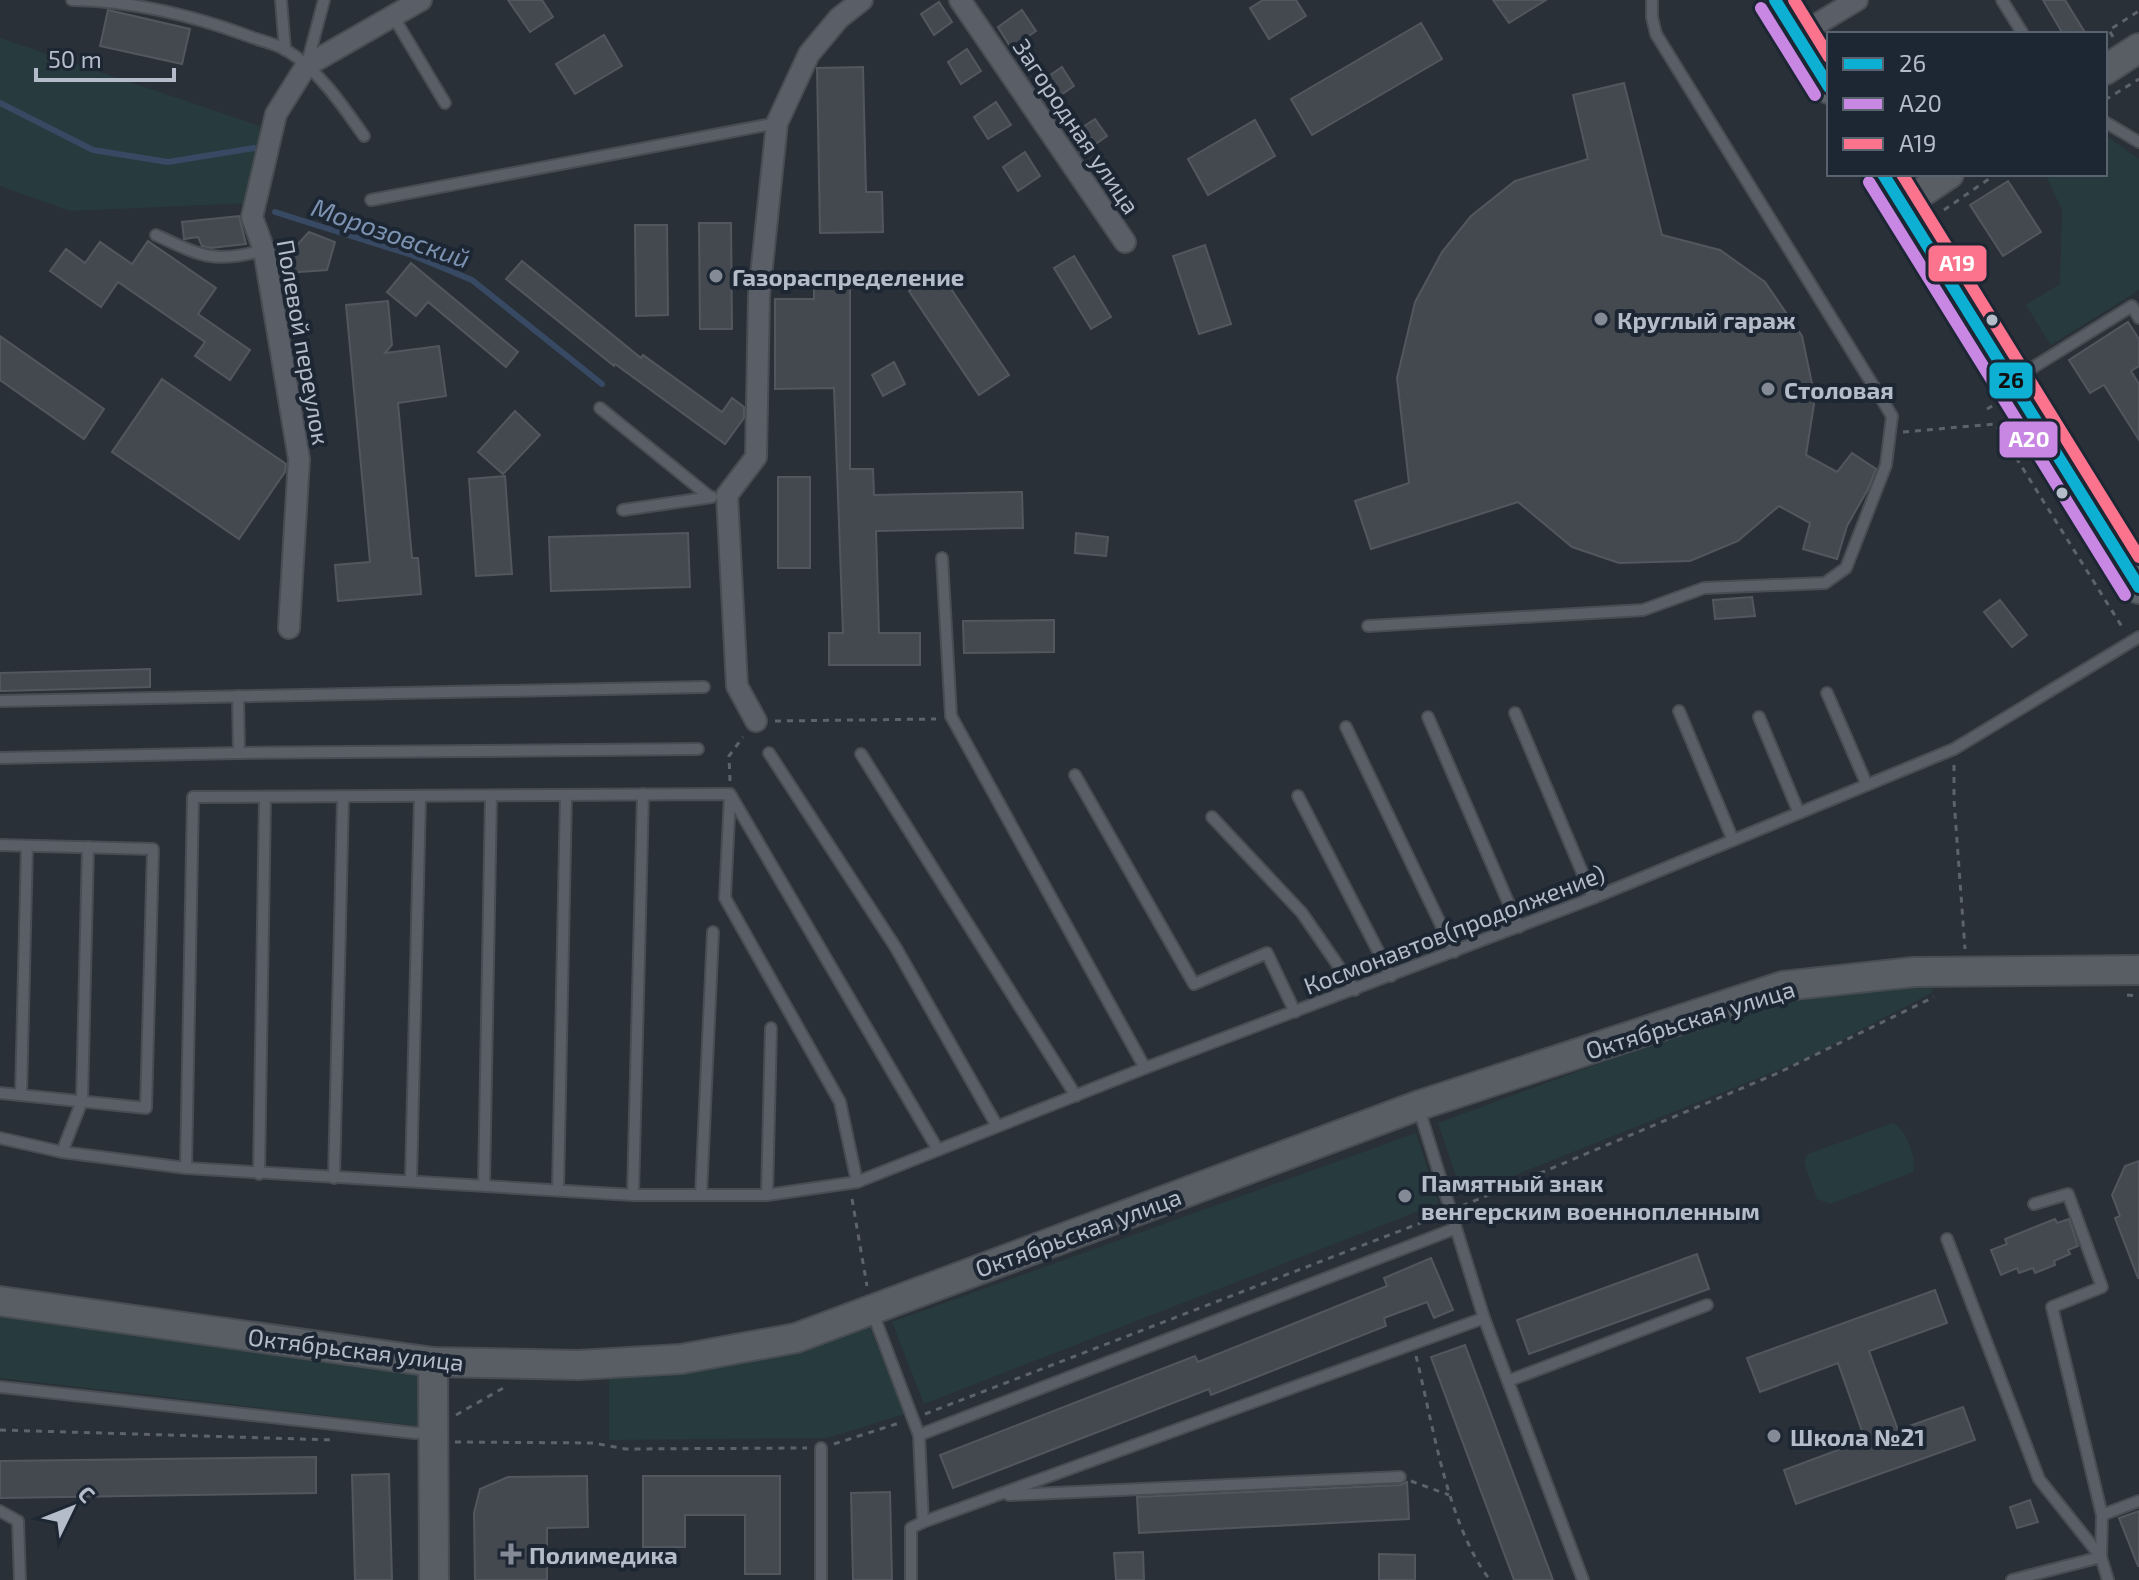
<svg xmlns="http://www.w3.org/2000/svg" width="2139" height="1580" viewBox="0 0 2139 1580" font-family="'Exo 2',sans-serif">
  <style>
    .green { fill: #273a3e }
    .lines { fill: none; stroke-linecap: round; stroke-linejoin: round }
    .stream { stroke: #384963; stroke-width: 6 }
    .building { fill: #444950; stroke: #52575f; stroke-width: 2 }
    .lane-casing { stroke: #484c53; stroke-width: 14 }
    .street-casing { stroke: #484c53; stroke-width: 24 }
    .secondary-casing { stroke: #484c53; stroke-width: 32 }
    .primary-casing { stroke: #484c55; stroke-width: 36 }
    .path { stroke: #5d636a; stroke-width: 3; stroke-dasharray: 6 6; stroke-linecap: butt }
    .lane { stroke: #5a5e66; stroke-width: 10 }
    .street { stroke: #5a5e66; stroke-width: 20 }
    .secondary { stroke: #595d64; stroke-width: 28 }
    .primary { stroke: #5c6168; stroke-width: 32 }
    .bus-1-casing { stroke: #1d2633; stroke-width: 18 }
    .bus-2-casing { stroke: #1d2633; stroke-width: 18 }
    .bus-3-casing { stroke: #1d2633; stroke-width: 18 }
    .bus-1 { stroke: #0dafd3; stroke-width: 12 }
    .bus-2 { stroke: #c787e3; stroke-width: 12 }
    .bus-3 { stroke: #fc738d; stroke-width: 12 }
    .poi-dot { fill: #848b96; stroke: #1d2633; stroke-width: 3 }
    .bus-dot { fill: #b4bcc9; stroke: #1d2633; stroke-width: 3 }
    .labels { text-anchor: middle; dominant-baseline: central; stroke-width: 8; stroke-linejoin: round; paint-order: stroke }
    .street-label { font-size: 24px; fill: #b4bcc9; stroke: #1d2633 }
    .poi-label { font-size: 24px; font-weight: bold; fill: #b4bcc9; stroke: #1d2633; text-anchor: start }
    .water-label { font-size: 26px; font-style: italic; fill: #7c92b1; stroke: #1d2633 }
    .line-badge { stroke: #1d2633; stroke-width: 3 }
    .badge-label { font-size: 22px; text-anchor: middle; font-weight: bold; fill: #fff }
    .pale-badge-label { font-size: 22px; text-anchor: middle; font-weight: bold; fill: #111 }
  </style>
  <rect width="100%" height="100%" fill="#2a3038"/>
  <g class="green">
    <path d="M0,38l260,88 -7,77 -183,8 -70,-25z"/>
    <path d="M2105,135l34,24v131l-88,55 -25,-40 34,-21 2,-74 -17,-36h60z"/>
    <path d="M1926,979l7,13 -130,68 -340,136 -25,-73 324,-120z"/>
    <path d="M1893,1123c13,6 24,36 20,49l-83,32 -13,-5 -13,-37 4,-8z"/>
    <path d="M1416,1133l23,70 -515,201 -32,-82z"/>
    <path d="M0,1315l426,52 2,60 -428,-49z"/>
    <path d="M869,1325l36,89 -78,24 -218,2v-66z"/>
  </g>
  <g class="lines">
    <g class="stream">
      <path d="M0,103l93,47 75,12 86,-14"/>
      <path d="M275,212l137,43 60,25 130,104"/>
    </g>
  </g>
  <g class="building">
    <path d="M508,0h34l11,17 -23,15z"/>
    <path d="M1263,0h33l10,16 -37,23 -19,-31z"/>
    <path d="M1493,0h53l-37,23z"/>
    <path d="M2043,0h22l21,34h-23z"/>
    <path d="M939,2l13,20 -18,13 -13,-21z"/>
    <path d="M108,10l82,19 -8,35 -82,-18z"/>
    <path d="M1022,10l14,21 -25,17 -13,-21z"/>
    <path d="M1421,23l21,36 -130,76 -21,-36z"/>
    <path d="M604,35l18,31 -47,28 -19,-30z"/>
    <path d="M967,49l14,22 -20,13 -13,-22z"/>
    <path d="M863,67l3,125h16l1,40 -63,1 -3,-165z"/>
    <path d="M1062,67l12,19 -22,15 -12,-19z"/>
    <path d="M1624,83l38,152 58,15 45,32 37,54 13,62 -9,57 31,17 15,-19 24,16 -8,20 -21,37 -10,33 -34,-10 7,-26 -31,-17 -41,35 -48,20 -71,2 -47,-16 -54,-45 -147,47 -16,-48 54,-18 -12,-105 18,-76 27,-50 29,-36 44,-35 73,-22 -15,-64z"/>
    <path d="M996,102l15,23 -23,14 -14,-22z"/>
    <path d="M1095,119l12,17 -26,18 -12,-18z"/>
    <path d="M1255,120l20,36 -67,39 -20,-36z"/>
    <path d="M1025,152l15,24 -22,15 -15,-24z"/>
    <path d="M2008,181l33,51 -38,24 -33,-51z"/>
    <path d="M239,216l7,28 -35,4 -9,-2 -4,-9 -14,2 -2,-17z"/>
    <path d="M699,223h32l1,106h-32z"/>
    <path d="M635,225h32l1,90 -32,1z"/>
    <path d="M309,232l26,10 -8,28 -41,3 -5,-27 16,-1z"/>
    <path d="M148,241l68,47 -18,26 52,36 -20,30 -35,-24 10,-14 -87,-60 -17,25 -51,-36 16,-22 19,14 15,-21 32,22z"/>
    <path d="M1205,245l26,79 -32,10 -26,-78z"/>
    <path d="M1074,256l37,61 -20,12 -37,-61z"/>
    <path d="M522,261l119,97 2,-3 79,57 10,-14 12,9v11l-19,26 -110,-80 -1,2 -108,-87z"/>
    <path d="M411,263l107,89 -12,15 -78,-65 -12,14 -29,-24z"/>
    <path d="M939,271l70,104 -30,20 -70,-104z"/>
    <path d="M814,278h36v191h23l1,26 148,-3 1,36 -147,3 3,102h41v32h-91v-32h14l-9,-245 -59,1v-90h39z"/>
    <path d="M388,301l4,44 -7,8 54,-7 7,50 -48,7 14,155h6l3,36 -83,7 -3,-36 35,-3 -24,-257z"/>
    <path d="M2128,322l11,17v27l-8,5 8,13v56l-35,-55 -14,8 -21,-33z"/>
    <path d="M0,336l104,73 -20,30 -84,-59z"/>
    <path d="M894,362l11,22 -22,12 -11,-21z"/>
    <path d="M162,379l124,85 -1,8 -46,67 -127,-87z"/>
    <path d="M515,411l25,24 -37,39 -25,-22z"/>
    <path d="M505,476l7,98 -36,2 -7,-97z"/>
    <rect x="778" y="477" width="32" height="91"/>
    <path d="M688,533l2,54 -139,4 -2,-54z"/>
    <path d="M1076,533l32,4 -2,19 -31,-3z"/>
    <path d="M1752,597l3,19 -40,3 -2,-19z"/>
    <path d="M2000,600l27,35 -15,12 -28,-35z"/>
    <path d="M1054,620v32l-90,1 -1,-32z"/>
    <path d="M150,669v18l-150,4v-18z"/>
    <path d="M2139,1161v117h-1l-23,-60 5,-2 -8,-21 13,-29z"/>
    <path d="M2055,1219l2,4 12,-4 9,27 -10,4 2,4 -16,7 1,4 -20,8 -2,-5 -14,5 -2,-5 -16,7 -10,-25 16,-6 -2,-5z"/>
    <path d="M1697,1254l12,35 -180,65 -12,-34z"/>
    <path d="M1431,1258l22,52 -19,8 -7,-16 -43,16 2,8 -175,69 -2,-6 -256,99 -13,-33 255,-99 3,6 189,-76 -3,-8z"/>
    <path d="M1935,1290l12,33 -78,28 29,79 65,-23 12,33 -179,64 -12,-34 81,-30 -27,-77 -78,29 -13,-34z"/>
    <path d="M1465,1345l26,69 62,166h-39l-83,-223z"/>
    <path d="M316,1457v36l-316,5v-37z"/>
    <path d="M389,1474l3,106h-37l-3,-105z"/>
    <path d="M587,1476l1,51 -41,1v52h-72l-1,-67 6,-24 28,-12z"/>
    <path d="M643,1476h137v98h-35v-59h-60v32h-42z"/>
    <path d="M1407,1482l2,37 -270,14 -2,-36 263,-12z"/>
    <path d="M890,1492l2,88h-39l-2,-87z"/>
    <path d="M2030,1500l8,22 -21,6 -7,-21z"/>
    <path d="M2139,1511v55h-1l-19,-48z"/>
    <path d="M1143,1552l1,28h-28l-2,-27z"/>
    <path d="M1379,1554l36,1v25h-36z"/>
  </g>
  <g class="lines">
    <g class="lane-casing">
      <g id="lane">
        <path d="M72,0c61,1 123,16 179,37 11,4 25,7 35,13 32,19 57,56 78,86"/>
        <path d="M281,0l4,50"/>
        <path d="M2002,0l21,34"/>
        <path d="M393,16l52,87"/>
        <path d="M307,64l17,-64"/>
        <path d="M2105,122l34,20"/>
        <path d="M371,200l406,-77"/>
        <path d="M156,235c45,21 58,29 108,15"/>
        <path d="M2016,378l116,-72 7,12"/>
        <path d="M600,408l110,89"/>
        <path d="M623,510l89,-13"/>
        <path d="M942,558l9,158 194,352"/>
        <path d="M1368,626l275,-16 61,-22 121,-5 21,-15 40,-103 6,-49 -236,-382 -4,-17v-17"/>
        <path d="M1827,693l40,92"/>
        <path d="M238,696l1,57"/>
        <path d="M0,701l704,-14"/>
        <path d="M1679,711l54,129"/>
        <path d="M1515,713l78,185"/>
        <path d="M1428,717l91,210"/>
        <path d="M1759,717l40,96"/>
        <path d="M1346,727l108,225"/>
        <path d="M769,753l127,195 101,178"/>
        <path d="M861,754l215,342"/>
        <path d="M0,758l239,-5 459,-4"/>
        <path d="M1075,775l119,209 73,-31 28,59"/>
        <path d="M730,796l-5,102 115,204 17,80"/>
        <path d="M1298,796l93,180"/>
        <path d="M1212,817l90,96 53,77"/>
        <path d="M0,845l153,4 -7,259 -146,-15"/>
        <path d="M21,1095l6,-249"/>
        <path d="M1418,1106l66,212 99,262"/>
        <path d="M0,1138l62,14 124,16 447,27h134l90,-13 288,-114 448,-170 361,-149 185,-112"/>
        <path d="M62,1152l20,-51 6,-254"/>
        <path d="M186,1168l7,-371 537,-3 208,356"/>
        <path d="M259,1174l6,-376"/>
        <path d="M334,1178l9,-380"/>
        <path d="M411,1181l9,-384"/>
        <path d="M484,1185l7,-389"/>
        <path d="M558,1189l8,-393"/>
        <path d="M633,1195l10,-401"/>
        <path d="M701,1195l12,-263"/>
        <path d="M767,1195l4,-167"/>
        <path d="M2034,1204l34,-10 34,93 -50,20 50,208 -1,42"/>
        <path d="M1947,1239l92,240 62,78"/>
        <path d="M872,1311l47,124 4,87 -12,6v52"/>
        <path d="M1508,1381l199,-76"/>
        <path d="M0,1387l415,46 15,-1"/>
        <path d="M919,1435l535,-206"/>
        <path d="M821,1448v132"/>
        <path d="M1009,1495l391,-18"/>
        <path d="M0,1511l18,10 2,59"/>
        <path d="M2102,1515l37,-14"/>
        <path d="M923,1522l561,-204"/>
        <path d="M2012,1580l89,-23 7,23"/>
      </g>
    </g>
    <g class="street-casing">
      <g id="street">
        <path d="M960,0l165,242"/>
        <path d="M1797,36l60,-36"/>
        <path d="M289,628l10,-169 -35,-209 -12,-33 24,-103 30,-48 115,-66"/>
        <path d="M756,721l-19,-35 -10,-191 29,-38 3,-162 18,-172 32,-69 30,-36 23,-18"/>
      </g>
    </g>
    <g class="secondary-casing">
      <g id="secondary">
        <path d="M2105,70l34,-22"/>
        <path d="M1903,205l46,-31"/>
        <path d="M0,1301l433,61 145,3 103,-6 115,-21 621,-232 366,-120 131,-14 225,-2"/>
        <path d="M433,1362l1,218"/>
      </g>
    </g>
    <g class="primary-casing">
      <g id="primary">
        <path d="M1775,0l54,87"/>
        <path d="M1883,174l256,413"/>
      </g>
    </g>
    <g class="path">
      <path d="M2113,37l-4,-7 30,-19"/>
      <path d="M2105,100l34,-21"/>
      <path d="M1944,210l52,-36"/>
      <path d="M1987,409l10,-6"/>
      <path d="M1903,432l92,-8 129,206"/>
      <path d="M775,721l161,-2"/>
      <path d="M1954,765v35l11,149"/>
      <path d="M730,781l-1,-25 14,-19"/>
      <path d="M2127,995l12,1"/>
      <path d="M852,1199l15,87"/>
      <path d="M1462,1206l316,-133 156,-76"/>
      <path d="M1416,1356c17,68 31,168 74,224"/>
      <path d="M925,1414l511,-197"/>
      <path d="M456,1415l49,-28"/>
      <path d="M0,1430l335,10"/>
      <path d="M455,1442l138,1 33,6 181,-1"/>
      <path d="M834,1444l65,-21"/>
      <path d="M1411,1481l38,14"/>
    </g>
    <use href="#lane" class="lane"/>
    <use href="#street" class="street"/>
    <use href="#secondary" class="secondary"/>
    <use href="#primary" class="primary"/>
    <g class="bus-1-casing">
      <g id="bus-1">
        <path d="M1775,0l54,87"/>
        <path d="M1883,174l256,413"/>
      </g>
    </g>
    <g class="bus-2-casing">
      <g id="bus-2">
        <path d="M1761,8l54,87"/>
        <path d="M1869,182l256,413"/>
      </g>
    </g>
    <g class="bus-3-casing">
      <g id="bus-3">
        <path d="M1794,0l35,57"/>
        <path d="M1902,174l237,383"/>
      </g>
    </g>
    <use href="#bus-1" class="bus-1"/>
    <use href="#bus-2" class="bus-2"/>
    <use href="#bus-3" class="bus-3"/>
  </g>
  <g class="poi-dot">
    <circle cx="716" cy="276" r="8"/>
    <circle cx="1601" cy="319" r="8"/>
    <circle cx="1768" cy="389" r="8"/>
    <circle cx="1405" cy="1196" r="8"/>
    <circle cx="1774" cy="1436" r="8"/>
    <path d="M507 1542h8v8h8v8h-8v8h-8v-8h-8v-8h8z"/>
  </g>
  <g class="bus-dot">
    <circle cx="1992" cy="320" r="7"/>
    <circle cx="2062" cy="493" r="7"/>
  </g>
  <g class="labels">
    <g class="street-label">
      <text transform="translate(1077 126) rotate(56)">Загородная улица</text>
      <text transform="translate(304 342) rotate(80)">Полевой переулок</text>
      <text transform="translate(1454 929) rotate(-21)">Космонавтов(продолжение)</text>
      <text transform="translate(1690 1019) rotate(-17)">Октябрьская улица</text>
      <text transform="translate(1078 1232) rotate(-20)">Октябрьская улица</text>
      <text transform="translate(356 1349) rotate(7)">Октябрьская улица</text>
    </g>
    <g class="poi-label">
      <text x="732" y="276">Газораспределение</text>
      <text x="1617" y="319">Круглый гараж</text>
      <text x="1784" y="389">Столовая</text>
      <text x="1421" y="1182">Памятный знак<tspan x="1421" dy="28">венгерским военнопленным</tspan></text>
      <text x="1790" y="1436">Школа №21</text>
      <text x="529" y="1554">Полимедика</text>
    </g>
    <g class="water-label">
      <text transform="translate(391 232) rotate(19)">Морозовский</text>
    </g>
  </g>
  <g class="line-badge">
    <rect x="1927" y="244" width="61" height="39" rx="8" fill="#fc738d"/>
    <rect x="1988" y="361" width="46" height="39" rx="8" fill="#0dafd3"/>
    <rect x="1998" y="420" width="61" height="39" rx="8" fill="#c787e3"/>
  </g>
  <g class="badge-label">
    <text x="1957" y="271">A19</text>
    <text x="2029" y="447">А20</text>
  </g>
  <g class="pale-badge-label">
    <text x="2011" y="388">26</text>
  </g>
  <rect x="1827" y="32" width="280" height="144" fill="#1d2633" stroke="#59626f" stroke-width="2"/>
  <rect x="1843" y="58" width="40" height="12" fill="#0dafd3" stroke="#59626f" stroke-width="2"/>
  <text x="1899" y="72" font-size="24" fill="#b4bcc9">26</text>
  <rect x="1843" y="98" width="40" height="12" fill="#c787e3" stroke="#59626f" stroke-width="2"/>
  <text x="1899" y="112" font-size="24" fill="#b4bcc9">А20</text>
  <rect x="1843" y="138" width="40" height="12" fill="#fc738d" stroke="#59626f" stroke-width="2"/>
  <text x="1899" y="152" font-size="24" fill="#b4bcc9">A19</text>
  <g transform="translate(72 1508) rotate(47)" stroke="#1d2633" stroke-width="6" paint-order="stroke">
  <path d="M0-6L14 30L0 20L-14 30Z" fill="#b4bcc9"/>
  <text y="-12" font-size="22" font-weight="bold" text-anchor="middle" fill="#b4bcc9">С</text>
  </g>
  <path d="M36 68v12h138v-12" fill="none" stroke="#b4bcc9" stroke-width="4"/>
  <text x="48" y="68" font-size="24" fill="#b4bcc9" stroke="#1d2633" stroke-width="6" paint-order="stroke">50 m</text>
</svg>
